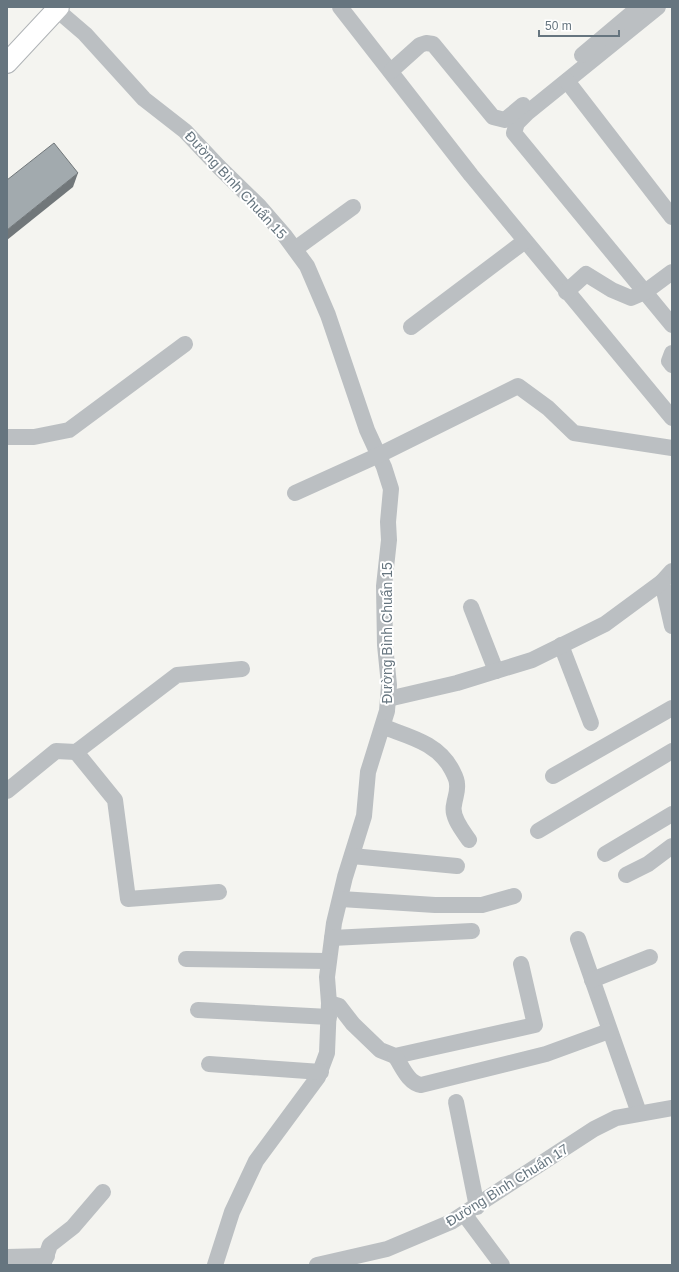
<svg xmlns="http://www.w3.org/2000/svg" width="679" height="1272" viewBox="0 0 679 1272" font-family="Helvetica,sans-serif">
  <style>
    .lines { fill: none; stroke-linecap: round; stroke-linejoin: round }
    .major-casing { stroke: #afb3b6; stroke-width: 22 }
    .minor { stroke: #bbbfc2; stroke-width: 16 }
    .major { stroke: #fff; stroke-width: 20 }
    .shaded-wall { fill: #71777a }
    .building { fill: #a2aaae; stroke: #71777a }
    .labels { text-anchor: middle; dominant-baseline: central; stroke-width: 4; stroke-linejoin: round; paint-order: stroke }
    .street-label { font-size: 14px; fill: #66757f; stroke: #fff }
  </style>
  <rect width="100%" height="100%" fill="#f4f4f0"/>
  <g class="lines">
    <g class="major-casing">
      <path id="major" d="M7,63l52,-56"/>
    </g>
    <g class="minor">
      <path d="M340,7l131,168 201,243"/>
      <path d="M658,7l-131,106 -10,10 -3,10 158,192"/>
      <path d="M57,10l28,24 59,65 41,32 34,36 40,39 26,30 22,30 21,49 39,115 17,37 7,22 -3,33 1,18 -5,46 1,59 4,40 -2,26 -19,61 -4,44 -19,61 -11,46 -7,54 2,26 -2,50 -9,24 -62,84 -24,51 -17,53"/>
      <path d="M582,55l57,-48"/>
      <path d="M391,71l29,-26 6,-2 7,1 60,73 12,3 18,-15"/>
      <path d="M567,81l105,136"/>
      <path d="M295,249l58,-42"/>
      <path d="M566,292l20,-18 26,16 19,8 14,-6 27,-20"/>
      <path d="M411,327l114,-86"/>
      <path d="M672,353l-3,8 3,4"/>
      <path d="M7,437h27l35,-7 116,-86"/>
      <path d="M295,493l84,-38 139,-69 30,22 26,25 98,15"/>
      <path d="M672,571l-10,11 10,44"/>
      <path d="M471,607l25,64"/>
      <path d="M561,645l30,78"/>
      <path d="M388,699l69,-16 75,-23 73,-36 57,-42"/>
      <path d="M384,727c26,10 54,16 68,43 2,4 5,9 5,14 1,8 -2,13 -3,21 -3,12 9,26 15,35"/>
      <path d="M76,752l39,48 13,99 91,-7"/>
      <path d="M553,776l119,-68"/>
      <path d="M7,791l49,-40 20,1 101,-77 65,-6"/>
      <path d="M538,831l134,-80"/>
      <path d="M605,854l67,-40"/>
      <path d="M352,856l105,10"/>
      <path d="M626,875l22,-11 24,-18"/>
      <path d="M341,899l94,6h47l32,-9"/>
      <path d="M332,938l140,-7"/>
      <path d="M578,939l61,174"/>
      <path d="M186,959l142,2"/>
      <path d="M592,980l58,-23"/>
      <path d="M329,1003l10,3 14,18 27,26 15,6 140,-31 -14,-61"/>
      <path d="M198,1010l131,7"/>
      <path d="M395,1056c7,10 13,27 26,29l125,-31 63,-23"/>
      <path d="M209,1064l112,8"/>
      <path d="M456,1102l21,105"/>
      <path d="M464,1214l38,51"/>
      <path d="M7,1257l40,-1"/>
      <path d="M43,1265l7,-20 23,-18 30,-35"/>
      <path d="M317,1265l70,-16 64,-27 143,-93 22,-11 56,-10"/>
    </g>
    <use href="#major" class="major"/>
  </g>
  <path class="shaded-wall" d="M78,173l-5,14 -66,53v-10z"/>
  <path class="building" d="M54,143l24,30 -71,57v-50z"/>
  <g class="labels">
    <g class="street-label">
      <text transform="translate(236 185) rotate(47)">Đường Bình Chuẩn 15</text>
      <text transform="translate(387 633) rotate(-90)">Đường Bình Chuẩn 15</text>
      <text transform="translate(507 1185) rotate(-32)">Đường Bình Chuẩn 17</text>
    </g>
  </g>
  <rect width="679" height="1272" fill="none" stroke="#66757f" stroke-width="16"/>
  <path d="M539 30v6h80v-6" fill="none" stroke="#66757f" stroke-width="2"/>
  <text x="545" y="30" font-size="12" fill="#66757f" stroke="#ffffff" stroke-width="3" paint-order="stroke">50 m</text>
</svg>
